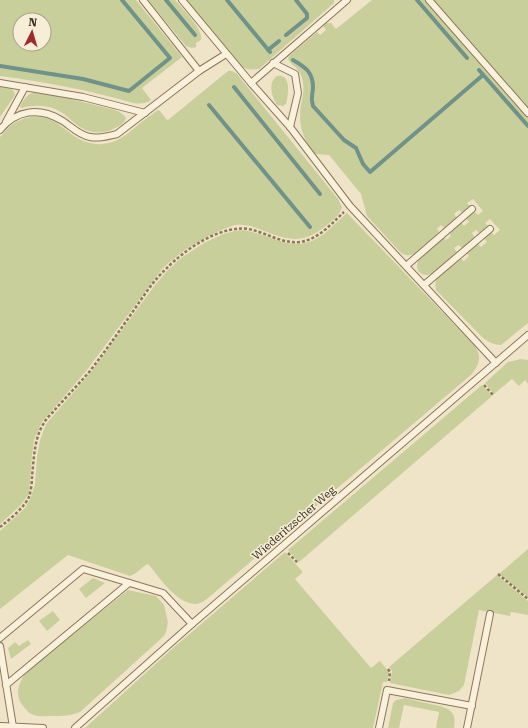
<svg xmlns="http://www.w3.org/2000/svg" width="528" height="728" viewBox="0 0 528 728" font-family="'Roboto Serif',serif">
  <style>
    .green { fill: #c9cf9b; fill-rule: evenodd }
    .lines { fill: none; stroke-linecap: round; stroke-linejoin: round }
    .stream { stroke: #6f938a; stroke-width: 4 }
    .lane-casing { stroke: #8d765c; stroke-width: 8 }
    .path { stroke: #8d765c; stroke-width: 2.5; stroke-dasharray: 3 2; stroke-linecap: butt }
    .lane { stroke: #faf1dc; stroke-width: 6 }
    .labels { text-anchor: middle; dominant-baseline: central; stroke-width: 3; stroke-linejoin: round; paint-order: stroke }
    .street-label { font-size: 11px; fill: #3d2e20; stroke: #f7eed8 }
  </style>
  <rect width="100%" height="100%" fill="#f0e4c8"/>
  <g class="green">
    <path d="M0,0h136l46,57 -40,31 9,12c-6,4 -11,4 -18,3 -44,-13 -88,-21 -133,-27zM20,20h24v24h-24z"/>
    <path d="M148,0h27c7,8 29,30 26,40l-5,3v4c-3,2 -7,0 -10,-1z"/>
    <path d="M186,0h148v3l-75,66c-8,1 -14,1 -20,-5z"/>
    <path d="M372,0h156v323l-27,22c-7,0 -13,-3 -19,-8l-46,-47c-1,-5 -1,-9 2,-13l23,-18 3,2 5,-5 -2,-3 11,-9 3,3 6,-5 -3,-4 7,-6 3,3 6,-5 -10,-11 -5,4 3,3 -9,7 -3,-3 -4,3 3,5 -13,10 -3,-3 -5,3 3,4 -24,21c-11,6 -20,-3 -14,-14l25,-22 2,3 5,-4 -2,-3 12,-11 3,4 5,-4 -3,-4 8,-7 4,4 5,-4 -10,-12 -6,4 3,3 -8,7 -3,-3 -5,4 3,4 -13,10 -3,-3 -4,4 2,3 -25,22c-5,2 -9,2 -14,-2l-33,-36 -6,-22 -32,-39 -14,-1c-13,-16 -17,-29 -14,-50 2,-7 3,-14 2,-21 -1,-7 -4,-13 -9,-17 -2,-2 -4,-3 -6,-7l1,-3 28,-24 3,3 6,-5 -3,-4 3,-3h5l5,6z"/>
    <path d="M228,71h4l5,3 101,125 4,8c-2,8 -9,13 -15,18 -23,19 -37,16 -63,6 -9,-4 -19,-7 -29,-6 -7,2 -14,5 -20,8 -21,10 -36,20 -53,36l-75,101 -45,52 -8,18 -2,16 -3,38 -9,12 -20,18v-387c4,-4 8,-10 13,-13 13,-9 31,-10 44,-1 6,4 11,9 17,13 10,7 24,10 35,7 14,-3 23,-14 34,-22 5,-4 10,-7 15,-11l2,1 6,8 2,1z"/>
    <path d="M277,76c15,-3 11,20 9,28l-3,2 -6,-1c-5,-8 -10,-22 0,-29z"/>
    <path d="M0,87c7,1 14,0 15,8l-15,22z"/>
    <path d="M32,93h4l27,4 52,13c5,2 8,4 11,8 -2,6 -6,8 -11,10 -10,6 -25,6 -35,-1 -9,-6 -15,-14 -25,-18 -11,-4 -22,-4 -34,-1l-1,-1c2,-6 6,-11 12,-14z"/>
    <path d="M347,213l127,132c8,11 6,18 -2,29l-264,224c-3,3 -7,5 -11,6 -20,1 -37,-26 -48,-39l-2,-1 -11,9 -6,3 -62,-21 -68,54v-78l25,-23 6,-11 4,-13 2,-28 3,-16 6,-16 45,-52 64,-87 12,-14 14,-13 23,-15 19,-9 12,-3 8,-1 10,2 34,11 13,1 12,-3 12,-7z"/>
    <path d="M521,359l7,1v24l-3,-4 -6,6 -7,-7 -18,15 -9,-11 23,-21z"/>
    <path d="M482,385l10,11 -193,166 -11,-12z"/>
    <path d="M528,549v48l-29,-23z"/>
    <path d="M285,552l17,19v2l-7,6 76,89 9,-7 9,11 -2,10h-4l-10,46h-288l87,-79z"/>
    <path d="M497,575l31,26v14l-17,-3 -1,4 -31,-6 -15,75 -5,6 -10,4 -59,-12 2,-12 -3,-4z"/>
    <path d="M93,578l12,5 -19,15 -7,-9z"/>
    <path d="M128,590l28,6 8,9 4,17 -2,10 -2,4 -84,76c-9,4 -18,4 -28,4 -6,0 -13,1 -18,-1 -4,-1 -7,-4 -10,-8 -10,-12 -6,-21 1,-34z"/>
    <path d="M53,611l7,9 -13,11 -8,-10z"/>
    <path d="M28,640l3,4 -20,15 -3,-11 7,-6 4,4z"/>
    <path d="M405,698c8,2 17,4 25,6 15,3 28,5 24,24h-18l3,-16 -35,-7 -5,23h-11l5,-25 3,-3z"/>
  </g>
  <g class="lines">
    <g class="stream">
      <path d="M166,0l29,35"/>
      <path d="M227,0l43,52"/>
      <path d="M417,0l50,58"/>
      <path d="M286,35l21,-17v-4l-11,-14"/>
      <path d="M268,50l11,-9"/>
      <path d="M293,60c12,7 20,12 20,27 0,8 -3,10 0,19l31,34 12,8 7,16 7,8 113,-97"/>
      <path d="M0,66l83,13 46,12 41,-33 -48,-58"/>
      <path d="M479,70l49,56"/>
      <path d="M234,87l86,107"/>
      <path d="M209,105l101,122"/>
    </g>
    <g class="lane-casing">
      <g id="lane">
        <path d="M143,0l56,71"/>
        <path d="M182,0l69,83"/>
        <path d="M347,0l-96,83 39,44 60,79 146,157"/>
        <path d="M429,0l99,113"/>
        <path d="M273,63l22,11 3,19 -8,34"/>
        <path d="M0,83l83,14 62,16"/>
        <path d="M6,122l19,-35"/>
        <path d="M0,130c16,-20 39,-23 61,-10 9,5 17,15 29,17 9,2 18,-1 27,-3l82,-63 27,-17"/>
        <path d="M406,266l66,-57"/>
        <path d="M424,285l66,-56"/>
        <path d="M0,638l83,-69 80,24 29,31"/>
        <path d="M0,646l13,81"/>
        <path d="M6,685l123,-102"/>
        <path d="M0,727l1,-1 42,2"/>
        <path d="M75,728l117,-104 336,-289"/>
        <path d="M379,728l8,-38 85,16"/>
        <path d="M467,728l23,-114"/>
      </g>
    </g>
    <g class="path">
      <path d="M484,385l9,10"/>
      <path d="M0,527c10,-8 23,-18 29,-30 2,-6 3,-15 3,-21 2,-17 2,-38 12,-53 2,-4 6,-8 9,-11 12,-14 25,-27 37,-41 16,-21 31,-42 46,-64 9,-13 18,-27 30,-38 19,-20 58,-47 87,-39 15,4 31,14 47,12 19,-3 31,-18 44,-30"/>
      <path d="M288,553l10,10"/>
      <path d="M498,574l30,25"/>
      <path d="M388,669l2,3 -1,9"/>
    </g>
    <use href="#lane" class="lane"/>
  </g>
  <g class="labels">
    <g class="street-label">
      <text transform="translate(294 523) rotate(-41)">Wiederitzscher Weg</text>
    </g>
  </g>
  <g transform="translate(32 32) rotate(5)"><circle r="19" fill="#f7eed8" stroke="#ada18e"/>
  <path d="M0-3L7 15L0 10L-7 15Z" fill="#9e2a2b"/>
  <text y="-6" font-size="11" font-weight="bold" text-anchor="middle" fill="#3d2e20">N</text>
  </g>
</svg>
